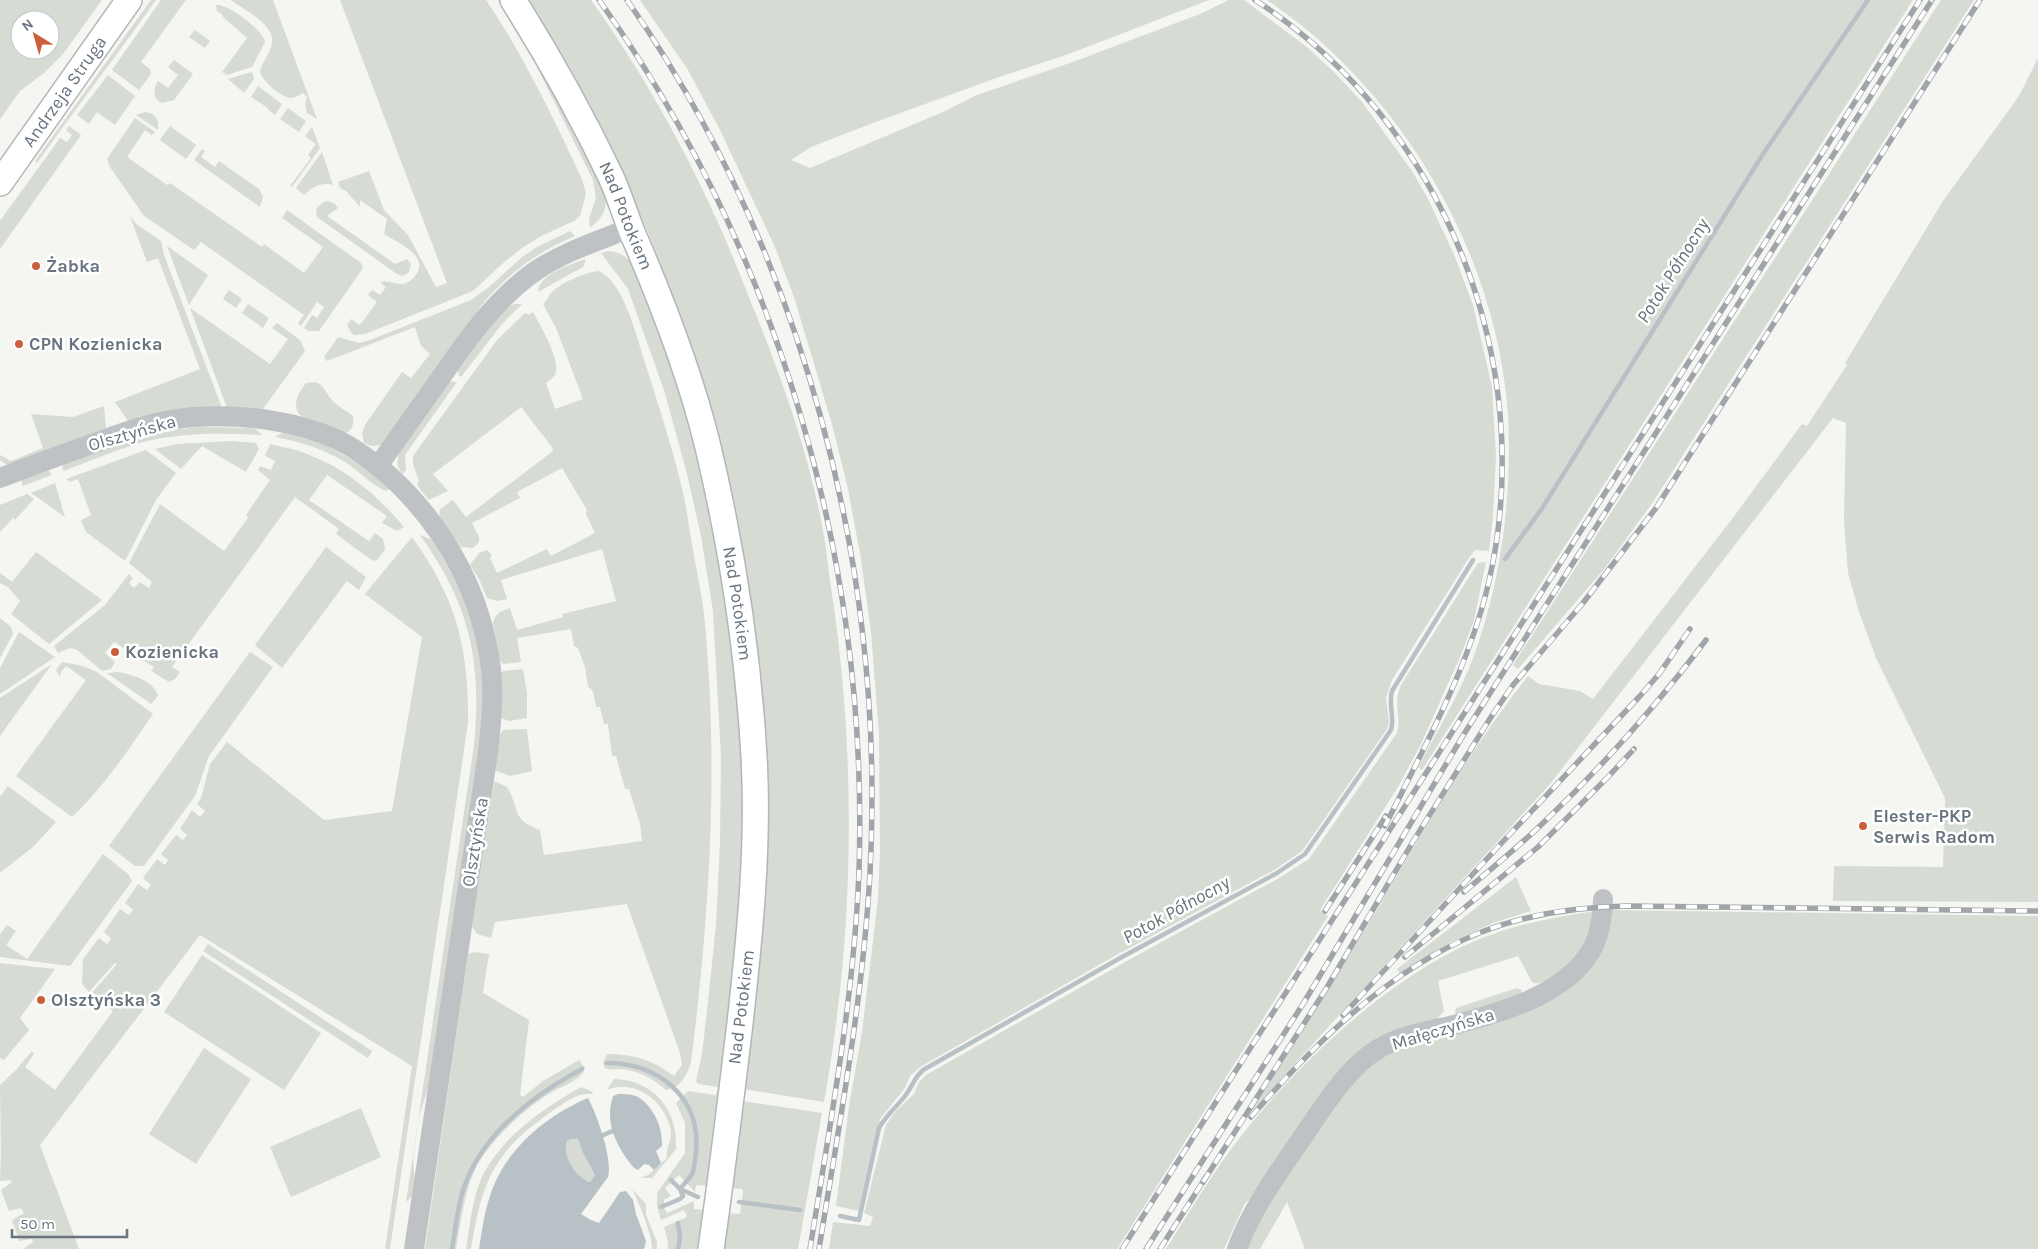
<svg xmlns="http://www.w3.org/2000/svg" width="2038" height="1249" viewBox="0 0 2038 1249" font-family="Karla,sans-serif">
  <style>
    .green { fill: #d6dbd3; fill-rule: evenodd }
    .water { fill: #b8c1c5; fill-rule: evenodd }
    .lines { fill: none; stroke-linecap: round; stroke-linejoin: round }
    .stream { stroke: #b8c1c5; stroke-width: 4.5 }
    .major-casing { stroke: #b2b6b9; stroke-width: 28 }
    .minor { stroke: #bfc2c5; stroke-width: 20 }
    .major { stroke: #fff; stroke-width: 25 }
    .rail-casing { stroke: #a0a5aa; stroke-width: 5.5 }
    .rail { stroke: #fff; stroke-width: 4; stroke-dasharray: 11; stroke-linecap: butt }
    .poi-dot { fill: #cc5e3b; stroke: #fff; stroke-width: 2 }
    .labels { text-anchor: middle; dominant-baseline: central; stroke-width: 5; stroke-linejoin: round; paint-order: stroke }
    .street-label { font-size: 18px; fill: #68747f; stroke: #fff }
    .poi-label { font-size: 18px; font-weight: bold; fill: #68747f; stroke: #fff; text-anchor: start }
    .water-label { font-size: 19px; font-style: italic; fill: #63757b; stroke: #fff }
  </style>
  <rect width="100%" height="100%" fill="#f5f5f2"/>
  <g class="green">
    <path d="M0,0h102l-39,54 -19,19 -24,18 -20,28zM20,20h30v30h-30z"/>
    <path d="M151,0h5c-39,55 -80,108 -119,163l-2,-2z"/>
    <path d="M161,0h25l-45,62 9,7 1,5 -12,16 -27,-20z"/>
    <path d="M231,0h42l44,119 -10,-6 -2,-9 2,-7 -4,-4c-4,2 -8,5 -12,5 -9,0 -29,-17 -31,-26 2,-10 10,-18 12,-29 3,-19 -28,-33 -41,-43z"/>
    <path d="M340,0h146c38,56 67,118 96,179l4,15 -6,22 -6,5 -33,15 -19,12 -20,16 -29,27 -108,43 -11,1 -3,-3 -4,-7 4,-6 9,6 17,-23 -9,-7 4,-5 8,5 6,-8 -6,-5c8,-3 15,3 23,2 5,-1 10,-5 13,-9 14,-19 -19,-33 -32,-41l3,-15 -27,-19v7l-14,-16 -6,-3 -2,-6 31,-11 15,39 24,25 28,52 11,-4z"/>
    <path d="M498,0h5l38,64 64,130c3,16 -3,24 -15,34l-1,-9 7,-21 -3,-18 -61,-123z"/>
    <path d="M522,0h69c50,70 94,148 129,227 11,25 21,50 31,75 27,67 52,134 67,204 6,25 9,50 12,75 27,172 25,349 -6,521l-81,-13 20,-228 -62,-480 -34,-101 -21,-52 -27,-59z"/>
    <path d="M640,0h569l-143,55 -67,22 -126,46 -62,24 -20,13 19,8 133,-56 34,-17 93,-32 130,-49 29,-14h15l63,47 28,26 27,29 50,69 16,28 27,58 18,48 19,82 4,69 -3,60 -4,35 -14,-1 -6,8 -77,122 -6,18 3,24 -2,7 -85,122 -28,19 -154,83 -200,114 -10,9 -5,12 -25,31 -21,92 -23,-5 13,-100 13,-74 16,-133 2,-48 -1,-117 -8,-102 -10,-73 -13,-70 -16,-65 -38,-127 -19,-50 -54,-115 -33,-62z"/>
    <path d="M1267,0h646l-491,770 -4,-3c22,-41 48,-83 62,-129 23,-71 32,-148 28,-223 -11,-162 -107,-325 -241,-415z"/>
    <path d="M1941,0h33l-321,502 -48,66 -87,101 -5,-4z"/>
    <path d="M216,5c13,-1 46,24 49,37l-13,25 -25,8 -5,-3 25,-34 -25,-22 1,-1 -6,-4z"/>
    <path d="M195,30l15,11 -5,7 -16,-11z"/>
    <path d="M2038,58v844l-205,-1 1,-35 109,1 2,-69 -69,-140 -17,-46 -11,-39 -4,-52 2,-98 -13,-5 -283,366 -301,330c41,-64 82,-128 121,-193 50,-84 97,-168 158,-245l11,8 41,7 13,8 142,-184 67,-91 5,2 40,-61 -2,-2 98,-162 76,-105z"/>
    <path d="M174,60l19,14 -19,26 -12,3c-10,-5 -9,-13 -4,-22l10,7 10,-13 -10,-8z"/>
    <path d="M252,72l2,7 -10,14 -16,-14z"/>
    <path d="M108,75l27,21 -20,29 -18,-13 -8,12 -12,-9z"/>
    <path d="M258,86l24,18 -7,11 -7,-5v-2l-17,-11z"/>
    <path d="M288,108l18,13 -7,11 -19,-13z"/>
    <path d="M145,112c10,1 15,8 13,18l-22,-15z"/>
    <path d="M135,118l20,14 -3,3 -7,-5 -18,27 40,28 3,-2 92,64 2,-3 40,29 19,-26 -41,-29 5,-8 74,53 2,5 -44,63h-10l-5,-3 8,-13 5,3 7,-11 -7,-5 -16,24 -3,-3 6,-8 -103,-73 -7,8 -50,-34 -34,-49 -3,-8z"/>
    <path d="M69,126l12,9 -81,114v-28l60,-83 7,4 5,-7 -6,-5z"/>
    <path d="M170,126l26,19 -10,14 -26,-19z"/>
    <path d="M312,127l8,21 -28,39 -2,-1 21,-28 -3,-3 8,-11 -11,-8z"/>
    <path d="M202,149l3,2 -4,6 14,10 4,-6 40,28 4,8 -3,10 -66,-47z"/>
    <path d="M322,152l11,33c-12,-3 -21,2 -29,10l-8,-7z"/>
    <path d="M328,201l7,3 3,4 -11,8 68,48 12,-5 4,5 -2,8 -6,4 -6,-2 -80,-57 -1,-8 7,-7z"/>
    <path d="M130,216l6,8 25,17 3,14 58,153c-33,1 -63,3 -94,13l-13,-19 85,-33 -42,-111 -11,4z"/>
    <path d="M570,231l5,5c-36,15 -65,36 -91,66l-89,129 -13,14 -10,1 -8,-3 -2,-10 3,-8 37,-53 9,6 19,-24 -9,-8 -6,-19 -88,34 -3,-4 14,-20 21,6 11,-3 101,-40 18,-13 33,-30 15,-10z"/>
    <path d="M167,246l41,29 -19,30z"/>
    <path d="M609,251c15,2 21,8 28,22l43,120 33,129 16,80 15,142v174l-34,268 -14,-1 -1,7 -16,-17 -14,13 6,8 -7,4v8l3,5 27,-12v8l11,1 -4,39h-34l1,-7 -4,-15 23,-10 -3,-7 -23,10 -4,-14v-13l28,-40v-30l-9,-20 12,-12 28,4 2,-8 -20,-3 -2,-3 6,-27 6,-52 8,-77 4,-83 1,-85 -8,-146 -12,-75 -15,-66 -22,-80 -36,-101 -27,-36z"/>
    <path d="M585,259v4l-2,4 -45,25c2,-19 32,-27 47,-33z"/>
    <path d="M598,271c26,9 39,68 47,92 14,44 29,89 39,134 4,21 7,43 11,64 3,18 7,35 9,53 15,148 6,300 -13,448 -4,14 -11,26 -25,28 -12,-11 -29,-20 -45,-21 -6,0 -10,2 -16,-1l-2,-5 4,-9c26,0 46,6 67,22l8,-11 -2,-12 -53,-149 -132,18 -4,16 -14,-4 -5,-8 22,-144h3l10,5c14,23 3,32 33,43l4,25 98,-14 -2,-17 -11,-35h-4l-9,-33h-4l-4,-32h-4l-4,-17h-4l-3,-16 -5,-5 -3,-19 -7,-19 -4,-2 -3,-17 -54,9 4,24 -18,2 -3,-3 -7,-38 2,-6 5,-5 10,-4 7,22 46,-13 -1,-3 54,-13 -14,-52 -101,31 6,19 -10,2 -10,-3 -8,-19 -9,-14 9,-12 8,-3 5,5 -2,3 7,15 50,-24 4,7 44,-23 -9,-19 1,-4 -25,-42 -45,24 3,6 -48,25 7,14v5l-6,6 -12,-1 -22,-29 1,-9 13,-9 13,17 87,-66 -1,-4 -31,-40 -88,67 15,17 -19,9 -12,-15 2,-4 -6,-17v-8l84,-116 28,-27 4,2 4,-3c7,13 26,45 23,59 -1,6 -5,8 -10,12l9,26 28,-10 -27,-71 -13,-24c5,-4 5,-9 10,-13 10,-9 31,-18 45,-20z"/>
    <path d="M229,290l13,9 -6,9 -13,-9z"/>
    <path d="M248,304l21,14 -6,10 -21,-15z"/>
    <path d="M514,304h8l-20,20 -41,53 -2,-2 -1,-5c13,-18 38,-57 56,-66z"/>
    <path d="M190,308l80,56 18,-25 -16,-11 5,-5 23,17 5,11 -42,58 -36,-1z"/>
    <path d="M449,381l8,1 -52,73 1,15 -3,4c-8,-8 -6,-16 -2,-25z"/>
    <path d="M306,383c17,-3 16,5 25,16 5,6 15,12 22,17 1,8 0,13 -7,17l-45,-17c-10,-11 -3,-22 5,-33z"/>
    <path d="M104,406l2,22 -97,38 -9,-6v-5l11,6 32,-13 -12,-34 42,3z"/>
    <path d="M197,427l51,1 8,1 6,6c-41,-2 -83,-3 -122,8 -26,8 -51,18 -76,28l-2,-3 2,-4c44,-16 87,-32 133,-37z"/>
    <path d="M283,432l44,13 35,21 29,22 -5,3c-10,-3 -28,-20 -38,-27 -23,-15 -47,-22 -73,-27z"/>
    <path d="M232,441l24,2 3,6 -13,23 -44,-26 -21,23 -26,-20 22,-5z"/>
    <path d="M270,444c12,3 26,5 37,10 40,15 70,41 97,73l-7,4 -15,-8 5,-7 -60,-41 -18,25 60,41 6,-8 8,6 2,11 -8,10 -4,1 -37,-27 3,-5 -44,-32 -123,170 8,5 -5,7 -6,3 -18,-11 3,-4 -40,-25 -9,11 10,9 -4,7 -9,2 -25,-21 -7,-2 -12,5 -4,-7 51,-41 24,-31 4,4 -4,5 5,5 6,-6 9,6 3,-6 -23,-19 31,-59 64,47 24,-33 -2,-3 24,-35 -12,-10 2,-4 11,4 4,-9 -10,-5z"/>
    <path d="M146,450l30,23 -20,27 -31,61 -39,-29 -5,-12 10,-5 -13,-36 -8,3 -4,-3z"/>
    <path d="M48,470l4,5 -29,11 -2,-6z"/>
    <path d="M55,483l10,34 -34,-24z"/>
    <path d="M27,494l7,5 -19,21 -2,-2 -13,14v-27z"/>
    <path d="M420,535l11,4c28,43 45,83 51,135 3,24 -1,49 -3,73l-50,338 -10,31 -6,42 2,25 -3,13 -6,6 68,-457c8,-84 -4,-140 -54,-210z"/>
    <path d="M412,537c44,61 57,111 56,186l-78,526h-5l27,-183 -212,-131 -160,210 39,104h-56l10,-7 -1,-3 -13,2 -7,-21 12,-7 -3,-5 -12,3 -8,-21 11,-8 -1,-2 -11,1 1,-27 -1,-69 16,-15 16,-19 2,3 -9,13 30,23 58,-79 -22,-17 26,-30 -2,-1 -26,29 -7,-8 1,-25 16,-21 8,6 4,-5 -7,-7 16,-23 9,6 4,-5 -8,-7 13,-19 9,6 4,-5 -8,-7 14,-19 8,6 3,-5 -7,-6 15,-19 7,5 4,-5 -7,-6 12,-19 8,7 5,-6 -8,-7 4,-6 9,-34 17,-22 97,78 68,-9 30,-174 -57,-43z"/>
    <path d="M326,547l40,30 -7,13 -12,-9 -65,87 -27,-23z"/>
    <path d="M36,552l66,48 -53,44 -38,-30 9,-13 -12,-14 -8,-4v-10l12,9z"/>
    <path d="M1486,562l-12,58 -13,35 -40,89 -23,43 -78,123 8,6 -211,333h-288l4,-27 37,4 3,-9 -9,-4 22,-88 9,-13 19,-18 5,-12 7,-7 199,-113 154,-84 30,-19 88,-126c5,-18 -5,-29 4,-48l77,-122z"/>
    <path d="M0,618l11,9 2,7 -13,24z"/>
    <path d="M19,632l36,25 -55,37v-26z"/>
    <path d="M250,652l23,15 -64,89 -14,40 -51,70h-9l-26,-20z"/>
    <path d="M62,662l21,4 14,6 56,42c-25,36 -49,73 -81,103l-56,-41 70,-96 -20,-14 -5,6 -1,5 -4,-7z"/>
    <path d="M52,664l-52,72v-38z"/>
    <path d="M523,669l4,24v25l-18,3 -8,-3v-45l2,-2z"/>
    <path d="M118,672c15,3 35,8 40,24l-7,8 -44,-31z"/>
    <path d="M527,729l5,42 -22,5 -16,-6 5,-34 4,-6z"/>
    <path d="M8,786l48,36 -22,24 -34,27v-76z"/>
    <path d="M103,854l25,20 4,7 -62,85 -70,-9v-23l7,-9 9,6 -10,14 21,14z"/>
    <path d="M1516,877l15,34 -38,12 -42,19 -51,32 -3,-5z"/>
    <path d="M1610,910l428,6v333h-733l-18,-47 -27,47h-13l15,-33 18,-31 70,-100 34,-30 162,-56z"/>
    <path d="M1595,911c-3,10 -4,24 -9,34 -6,13 -40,45 -54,37l-14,-26 -80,25 6,30 -7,8 -46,14 -139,165 -7,5 -21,46h-58c18,-29 36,-58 55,-86 59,-84 167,-189 264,-226 36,-14 72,-20 110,-26z"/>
    <path d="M208,944l164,107 -4,7 -165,-107z"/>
    <path d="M474,952l15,2 -6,39 46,27 -9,75 3,2 20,-16 36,-21 6,8c-3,12 -23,18 -33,24 -25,15 -50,38 -68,62 -19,26 -22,64 -28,95h-31l43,-295z"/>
    <path d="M202,955l119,78 -37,57 -120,-78z"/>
    <path d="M0,963l55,6 -35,49 9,12 -25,30 -4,-2z"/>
    <path d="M1517,988l5,2 -2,6 -63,18 -2,-1 1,-5z"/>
    <path d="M204,1048l47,31 -55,85 -47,-30z"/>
    <path d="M614,1079c40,1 64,31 62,70l-24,29h-12l8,-3 19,-17c-2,-9 5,-17 4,-27 -5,-29 -36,-53 -64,-41z"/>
    <path d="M581,1087l12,5 -1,2c-15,-2 -29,10 -41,18 -58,40 -69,70 -80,137h-5c4,-24 6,-50 16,-72 20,-41 61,-68 99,-90z"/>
    <path d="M742,1101l80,12 -24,136h-78l5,-36 15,1 3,-22 -1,-3 -11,-1z"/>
    <path d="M361,1108l20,49 -90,40 -21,-50z"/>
    <path d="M572,1139h6l5,14 12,22 -5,7c-14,-6 -28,-26 -23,-41z"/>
    <path d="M632,1189l14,15v11l11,27v7h-5c1,-12 -14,-50 -20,-60z"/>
  </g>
  <g class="water">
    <path d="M618,1094c6,0 14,0 20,3 16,10 25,31 24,49l-6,5 5,12 -7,7 -5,-5 -5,-1 -6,6 -4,-2c-17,-21 -30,-44 -21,-72z"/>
    <path d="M588,1098c9,17 25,61 20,79l-27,37 10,6 8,3 21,-31 6,-1 7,9 3,14 10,27 -2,8h-165c3,-18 5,-36 11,-53 14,-45 55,-80 98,-98zM572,1139h6l5,14 12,22 -5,7c-14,-5 -28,-26 -23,-41z"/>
  </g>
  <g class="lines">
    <g class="stream">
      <path d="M1505,559l36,-49 222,-356 105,-154"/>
      <path d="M607,1063c50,-1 95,35 89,88 -1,7 -1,17 -4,23 -3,5 -8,10 -12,15l3,7 -3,3 -19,8"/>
      <path d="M599,1137l18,-8"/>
      <path d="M671,1180l9,9 18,8"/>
      <path d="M739,1202l61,8"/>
      <path d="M840,1216l19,4 20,-92c9,-16 22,-24 30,-38 6,-9 5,-12 14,-20l199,-113 155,-84 28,-19 86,-124c4,-13 -3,-25 1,-39l81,-131"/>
      <path d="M452,1249c4,-21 5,-44 13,-64 19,-53 69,-90 117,-116"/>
      <path d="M678,1249l2,-11 -2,-15"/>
    </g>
    <g class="major-casing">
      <g id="major">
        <path id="s1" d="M513,0c36,57 69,116 98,177 8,18 14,37 21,55 30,69 58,141 76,215 24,101 40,205 46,309 5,89 -4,178 -14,267 -9,75 -18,151 -29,226"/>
        <path id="s2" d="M0,183l129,-183"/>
      </g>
    </g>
    <g class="minor">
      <path d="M378,466c21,-30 43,-60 64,-90 26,-38 54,-77 92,-104 29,-20 64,-31 96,-44"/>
      <path d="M0,478c26,-10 52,-20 78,-29 38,-14 75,-29 116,-32 47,-3 101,3 144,23 21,10 38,24 55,39 54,51 89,117 98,190 3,28 0,56 -3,83l-74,497"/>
      <path d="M1237,1249c15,-41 41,-76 65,-111 22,-32 43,-68 76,-89 23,-14 51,-18 76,-24 45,-12 108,-29 135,-71 10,-14 14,-38 14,-55"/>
    </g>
    <use href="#major" class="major"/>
    <g class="rail-casing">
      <g id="rail">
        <path d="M599,0c180,252 270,562 260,871 -5,127 -29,253 -49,378"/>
        <path d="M627,0c176,252 259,567 243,873 -7,126 -31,252 -51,376"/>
        <path d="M1255,0c189,122 284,362 234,581 -20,87 -65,166 -104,245"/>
        <path d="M1464,892c26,-22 53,-44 78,-68 59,-56 115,-119 164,-184"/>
        <path d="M1325,911l61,-95"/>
        <path d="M1405,957l133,-110 69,-69 27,-29"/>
        <path d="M1343,1015l152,-165 145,-154 19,-22 31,-45"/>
        <path d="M1251,1117c63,-73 137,-147 228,-184 47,-19 98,-26 148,-27l411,5"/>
        <path d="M1203,1182l123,-193 88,-149 77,-123 22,-32 70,-82 73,-95 324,-508"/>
        <path d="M1122,1249l798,-1249"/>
        <path d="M1146,1249l157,-245 161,-270 468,-734"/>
        <path d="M1160,1249l46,-72"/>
      </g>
    </g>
    <use href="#rail" class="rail"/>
  </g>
  <g class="poi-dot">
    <circle cx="36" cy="266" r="5"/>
    <circle cx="19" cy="344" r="5"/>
    <circle cx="115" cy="652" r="5"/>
    <circle cx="1863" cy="826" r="5"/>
    <circle cx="41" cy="1000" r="5"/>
  </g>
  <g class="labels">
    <g class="street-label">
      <text stroke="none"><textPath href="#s2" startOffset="112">Andrzeja Struga</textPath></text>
      <text stroke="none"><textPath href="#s1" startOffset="244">Nad Potokiem</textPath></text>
      <text transform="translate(132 433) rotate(-16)">Olsztyńska</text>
      <text stroke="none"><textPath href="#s1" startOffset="649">Nad Potokiem</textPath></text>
      <text transform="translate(475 842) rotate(-81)">Olsztyńska</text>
      <text transform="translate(741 1007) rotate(-83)">Nad Potokiem</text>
      <text transform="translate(1443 1029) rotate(-17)">Małęczyńska</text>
    </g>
    <g class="poi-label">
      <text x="46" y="266">Żabka</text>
      <text x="29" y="344">CPN Kozienicka</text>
      <text x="125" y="652">Kozienicka</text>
      <text x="1873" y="816">Elester-PKP<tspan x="1873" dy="21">Serwis Radom</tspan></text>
      <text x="51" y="1000">Olsztyńska 3</text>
    </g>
    <g class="water-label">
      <text transform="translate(1673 271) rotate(-58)">Potok Północny</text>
      <text transform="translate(1176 910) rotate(-29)">Potok Północny</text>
    </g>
  </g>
  <g transform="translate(35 35) rotate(323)"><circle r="24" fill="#ffffff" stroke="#c3c7cc"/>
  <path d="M0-4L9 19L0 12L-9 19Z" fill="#cc5e3b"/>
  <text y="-8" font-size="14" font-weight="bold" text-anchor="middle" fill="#68747f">N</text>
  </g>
  <path d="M12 1229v8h115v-8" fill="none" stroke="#68747f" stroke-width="2.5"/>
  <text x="20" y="1229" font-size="15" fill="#68747f" stroke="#ffffff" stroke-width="4" paint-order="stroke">50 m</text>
</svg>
